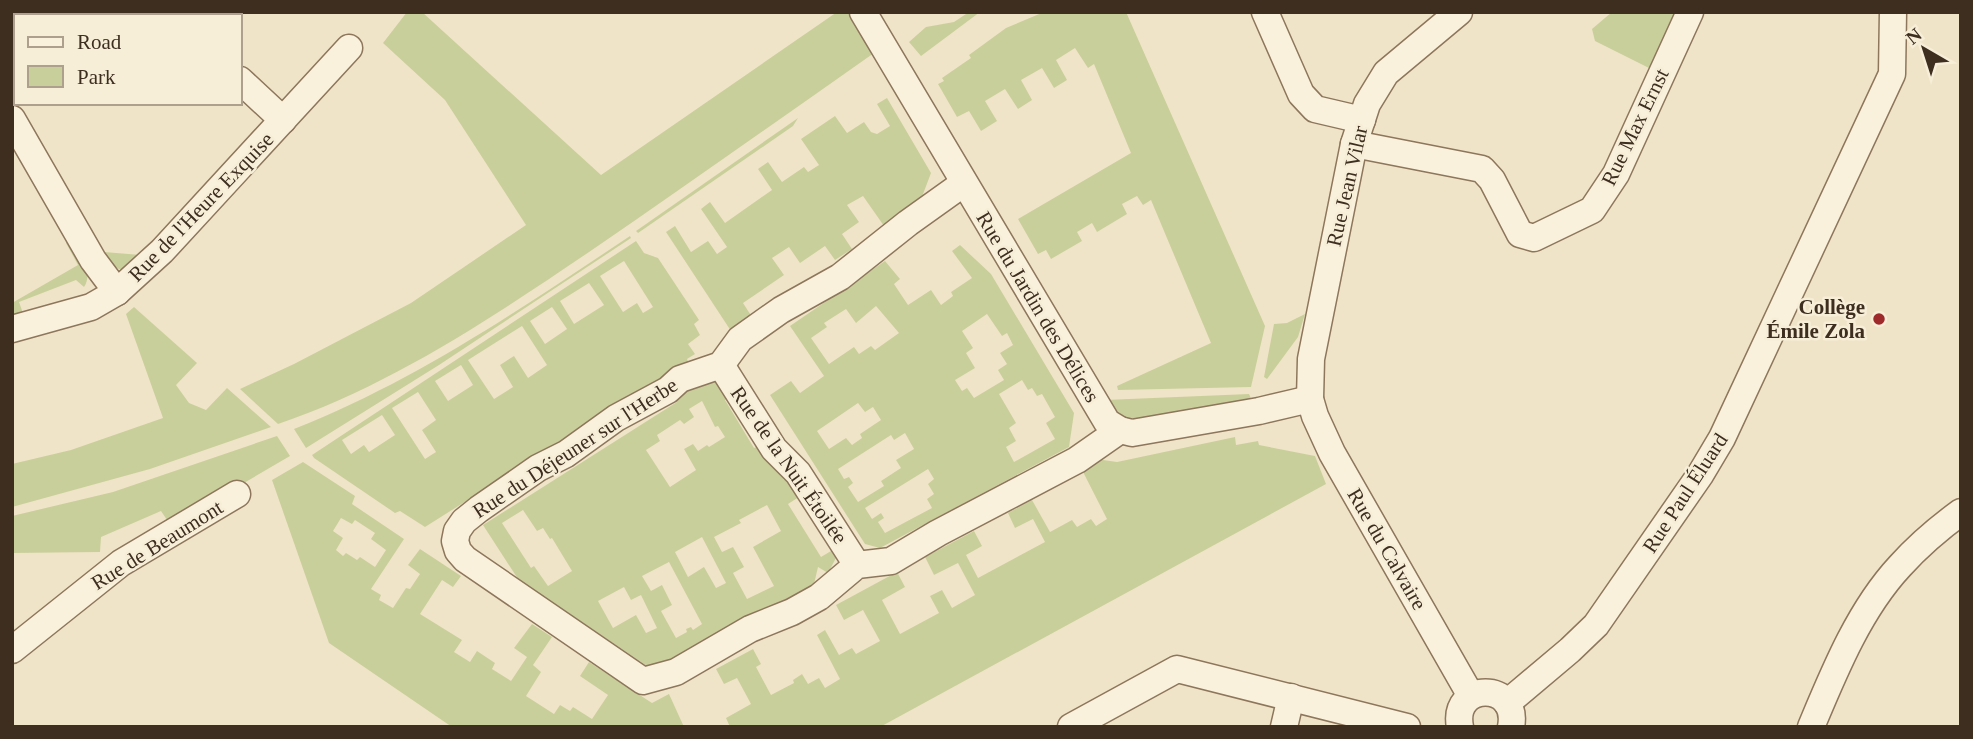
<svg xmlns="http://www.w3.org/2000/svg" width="1973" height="739" viewBox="0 0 1973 739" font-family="'Times New Roman',serif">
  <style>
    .green { fill: #c9cf9b; fill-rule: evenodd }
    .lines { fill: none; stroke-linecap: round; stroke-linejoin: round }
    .minor-casing { stroke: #8d765c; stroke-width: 29 }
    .minor { stroke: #faf1dc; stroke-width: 26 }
    .poi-dot { fill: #9e2a2b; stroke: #f7eed8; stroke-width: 2.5 }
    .labels { text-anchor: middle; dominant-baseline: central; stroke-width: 5; stroke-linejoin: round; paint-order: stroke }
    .street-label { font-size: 21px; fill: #3d2e20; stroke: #f7eed8 }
    .poi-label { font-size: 21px; font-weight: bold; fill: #3d2e20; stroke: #f7eed8; text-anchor: end }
  </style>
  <rect width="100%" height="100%" fill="#f0e4c8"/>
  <g class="green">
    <path d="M407,12h15l179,163 236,-163h14l23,41c-94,66 -187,132 -282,197 -99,67 -200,135 -314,174l-38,-35 54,-25 117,-61 115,-78 -81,-125 -62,-57z"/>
    <path d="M969,12h11l-59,44 -12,-14 17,-15 28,-5z"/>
    <path d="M1044,12h82l139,314 -14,61 -133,3 -1,-4 94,-43 -60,-143 -8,5 -6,-9 -15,8 5,10 -30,18 -5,-9 -15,9 5,9 -31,18 -5,-9 -8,4 -20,-35 113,-66 -37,-89 -6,4 -13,-20 -19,12 11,20 -13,8 -12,-20 -21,12 11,20 -14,9 -13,-20 -20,12 12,20 -16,10 -12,-20 -12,6 -19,-33 6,-3 -2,-3 29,-20 -2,-3 37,-27z"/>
    <path d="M1612,12h72l-27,60 -62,-31 -3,-12z"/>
    <path d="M887,98l44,75 -11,29 -36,24 -21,-30 -16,9 12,17 -17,12 10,15 -17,11 -10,-14 -25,17 -11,-16 -17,11 12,17 -41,28 9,14 -21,14 -65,-99 9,-6 16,26 17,-11 9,13 10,-7 -26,-38 9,-7 15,21 47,-33 -14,-21 10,-7 14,20 22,-15 4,5 11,-7 -18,-26 34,-23 12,17 17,-11 7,10 6,2 13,-8 -13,-22z"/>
    <path d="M798,118l-5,8 -155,107 -2,-2z"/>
    <path d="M630,236l1,2 -192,127 -133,83 -12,-19c122,-48 228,-121 336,-193z"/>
    <path d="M72,239c7,14 22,34 12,48l-8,-7 -57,22 6,17 -13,4v-20l66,-38 -12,-22z"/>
    <path d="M636,241l8,12 14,5 41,62 -5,4 6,11 -12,9 7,10 -8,5 1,2 -263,166 -25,-16 -5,2 -81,-55 -2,-3zM624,261l29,46 -10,6 -6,-10 -14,9 -23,-36zM589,283l15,22 -30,19 -14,-23zM552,307l15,22 -22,15 -15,-23zM522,326l25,39 -19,13 -14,-22 -14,9 13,22 -19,12 -26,-39zM461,365l12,20 -25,16 -13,-20zM418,392l18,28 -14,10 14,22 -11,7 -33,-51zM382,415l13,20 -26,17 -5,-7 -13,9 -9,-14z"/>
    <path d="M960,245l31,29 83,139 -5,34 -189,101 -15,-4 -95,-149 21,-14 9,12 24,-17 -34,-50 95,-65 15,18 -6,5 14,21 23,-15 10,15 12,-9 -2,-4 21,-14 -20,-27zM876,306l23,27 -24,17 -4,-4 -12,8 -5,-7 -25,17 -18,-26 16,-11 -3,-4 22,-14 10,14zM987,314l15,22 5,-3 6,12 -13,8 7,11 -9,6 6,10 -30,18 -7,-10 -5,3 -7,-11 20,-12 -9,-15 7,-5 -11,-17zM1022,380l6,10 4,-2 5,8 5,-2 13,23 -9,6 9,16 -41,23 -8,-15 10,-6 -7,-13 7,-5 -17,-29zM858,403l7,9 8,-5 8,13 -21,14 2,4 -10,7 -6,-7 -17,11 -12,-18zM905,433l9,16 -18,11 5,8 -20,13 3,5 -26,16 -10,-15 5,-4 -4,-6 -5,2 -6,-10 53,-34 3,5zM928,469l6,10 -6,5 6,10 -7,5 5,9 -47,25 -7,-11 6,-4 -3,-5 -9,6 -7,-11z"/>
    <path d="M104,252l37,3 -13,15 -9,-1 -22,-13z"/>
    <path d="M134,307l63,56 -21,22 13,18 17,7 21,-22 44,39 -121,42 -138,38v-43l59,-14 92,-32 -37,-104z"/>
    <path d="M1305,314l-7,23 -31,42 -3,-2 10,-53 13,-1z"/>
    <path d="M717,377l13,19 -5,4 29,48 7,-3 23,35 5,-2 13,17 -14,9 33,53 15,-9 1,8 -9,17 -10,-6 -4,17 -161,86 -135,-91 -35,-54 194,-123 -2,-5 8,-9zM702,401l13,26 3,-1 7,11 -16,10 -2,-2 -9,6 -5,-7 -9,5 12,21 -26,17 -24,-37 14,-9 -3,-6 23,-15 4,4 10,-7 -5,-8zM767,505l14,26 -28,16 21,39 -27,13 -14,-26 11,-6 -11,-20 -11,5 -8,-15 27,-14 -2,-3zM523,510l14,21 6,-3 7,11 2,-1 20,33 -24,15 -14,-20 -3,2 -29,-45zM702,537l24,46 -10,5 -12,-21 -16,10 -13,-25zM669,562l33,62 -9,6 -2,-3 -5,2 1,3 -11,6 -15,-27 11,-6 -10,-20 -11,6 -9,-15zM624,587l7,13 10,-5 16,33 -11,5 -10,-18 -23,13 -15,-27z"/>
    <path d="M1249,394l3,7 -113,20 -19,-5 -15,-16z"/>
    <path d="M277,436l13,20 -53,31 -39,14 -31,19 -6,-9 -60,26 -1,15 -88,1v-37l101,-24z"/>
    <path d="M1235,437l1,8 22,-4 1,4 56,11 11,28 -446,243h-150l-4,-9 25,-14 -14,-26 -13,6 -8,-15 37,-20 8,15 -5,3 15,28 23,-12 -1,-3 9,-6 6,10 11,-6 6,10 15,-9 -23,-44 8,-5 14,25 13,-7 4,6 24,-13 -17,-31 -19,10 -8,-15 61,-33 8,15 -23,13 18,34 39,-21 -9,-17 12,-6 10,18 23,-13 -17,-32 -24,12 -9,-18 49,-26 8,15 -16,9 12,23 67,-36 -12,-23 -18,9 -7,-15 24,-13 18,32 22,-12 5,7 14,-8 5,7 11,-7 -26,-51 15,-9 21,3z"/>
    <path d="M303,462l52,34 -3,8 52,35 -33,50 10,6 -2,5 14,8 13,-20 4,1 10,-15 -12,-9 12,-16 41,27 -8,11 -11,-7 -22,34 42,26 -8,12 16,10 7,-11 18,12 -3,6 19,12 16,-24 -13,-9 18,-24 20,13 -19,28 8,7 -15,24 28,18 6,-9 10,6 3,-4 19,12 16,-24 -28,-19 9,-14 63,41 17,-9 15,33h-232l-123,-84 -57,-163zM341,518l11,6 3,-4 20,13 -4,6 15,11 -11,17 -15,-10 -3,3 -11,-7 -3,3 -7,-6 7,-12 -10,-7z"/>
  </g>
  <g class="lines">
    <g class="minor-casing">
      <g id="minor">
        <path d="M166,12l4,4"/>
        <path d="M863,12l244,410 13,8 12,3 127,-22 51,-12"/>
        <path d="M1265,12l36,82 14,15 47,11"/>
        <path d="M1459,12l-73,61 -19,31 -13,40 -43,215 -1,40 5,17 17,37 139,243"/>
        <path d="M37,16l6,-4"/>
        <path d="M12,31l4,-3"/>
        <path d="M240,80l43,40"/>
        <path d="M12,119l81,141 24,32 -26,15 -79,22"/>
        <path d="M1354,144l128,25 10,11 28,54 14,4 58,-28 24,-36 74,-162"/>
        <path d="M964,183l-56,40 -68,54 -59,33 -41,29 -19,26 -41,14 -12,11 -52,28 -50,36 -28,14 -59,41 -15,12 -7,10 -2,10 3,10 7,8 178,122 33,-9 74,-43 42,-17 27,-15 38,-32 34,-4 47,-28 139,-73 43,-30"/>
        <path d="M117,292l45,-41 187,-203"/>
        <path d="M721,365l53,84 24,24 59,92"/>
        <path d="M12,650l109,-87 116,-69"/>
        <path d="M1507,703l63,-53 26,-25 104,-150 22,-37 170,-364 1,-62"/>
        <path d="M1071,727l106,-58 230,58"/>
        <path d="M1284,727l7,-30"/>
        <path d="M1460,727c-9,-46 60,-46 51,0"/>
        <path d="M1811,727c23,-55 48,-117 89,-161 18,-20 39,-38 61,-54"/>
      </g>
    </g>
    <use href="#minor" class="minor"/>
  </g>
  <circle class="poi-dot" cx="1879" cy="319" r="7"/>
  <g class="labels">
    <g class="street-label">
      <text transform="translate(1635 127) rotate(-64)">Rue Max Ernst</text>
      <text transform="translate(1347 186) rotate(-77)">Rue Jean Vilar</text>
      <text transform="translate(201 207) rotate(-46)">Rue de l'Heure Exquise</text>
      <text transform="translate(1038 307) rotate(59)">Rue du Jardin des Délices</text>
      <text transform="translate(575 448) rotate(-33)">Rue du Déjeuner sur l'Herbe</text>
      <text transform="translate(789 465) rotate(55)">Rue de la Nuit Étoilée</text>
      <text transform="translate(1685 493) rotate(-57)">Rue Paul Éluard</text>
      <text transform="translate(157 545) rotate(-32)">Rue de Beaumont</text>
      <text transform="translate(1387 549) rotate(60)">Rue du Calvaire</text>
    </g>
    <g class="poi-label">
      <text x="1865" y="307">Collège<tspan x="1865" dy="24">Émile Zola</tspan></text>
    </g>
  </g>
  <rect width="1973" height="739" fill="none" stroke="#3d2e20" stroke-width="28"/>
  <rect x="14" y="14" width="228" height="91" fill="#f7eed8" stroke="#ada18e" stroke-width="2"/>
  <rect x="28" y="37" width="35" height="10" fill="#faf1dc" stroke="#ada18e" stroke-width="2"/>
  <text x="77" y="49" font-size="21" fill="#3d2e20">Road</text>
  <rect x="28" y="66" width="35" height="21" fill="#c9cf9b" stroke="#ada18e" stroke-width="2"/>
  <text x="77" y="84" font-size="21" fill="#3d2e20">Park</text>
  <g transform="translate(1924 49) rotate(321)" stroke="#f7eed8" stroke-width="5" paint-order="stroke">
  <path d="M0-5L12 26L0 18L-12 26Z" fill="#3d2e20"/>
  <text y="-10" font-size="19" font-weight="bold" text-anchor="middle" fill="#3d2e20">N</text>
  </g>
</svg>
